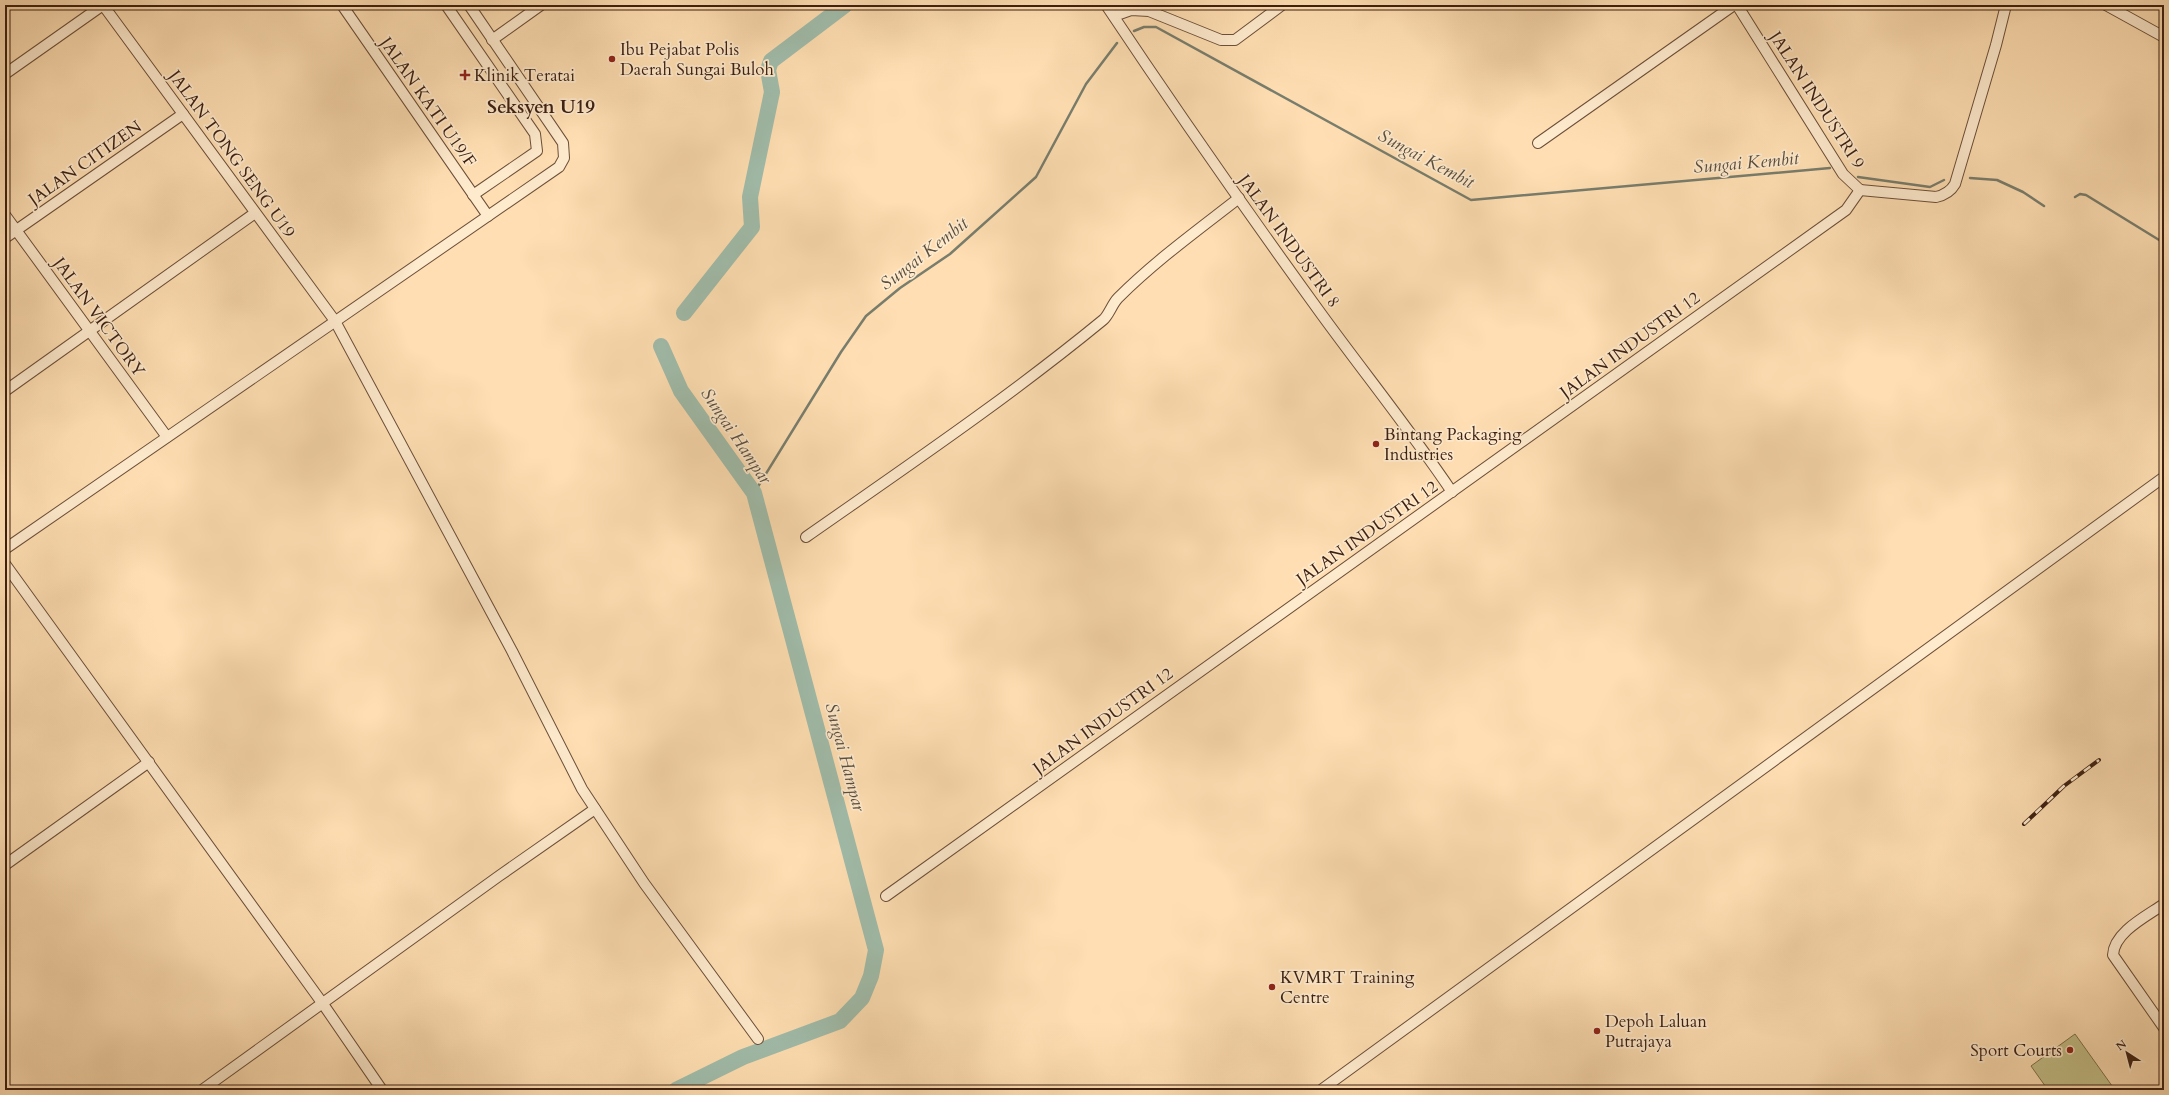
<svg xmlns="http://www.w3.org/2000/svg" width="2169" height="1095" viewBox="0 0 2169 1095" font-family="Cardo,serif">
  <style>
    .green { fill: #c4c089; stroke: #80704d }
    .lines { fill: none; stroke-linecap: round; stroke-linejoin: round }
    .stream { stroke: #787d6d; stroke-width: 2.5 }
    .river { stroke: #a0bcaa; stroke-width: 16 }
    .minor-casing { stroke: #6c4f39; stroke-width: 12 }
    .minor { stroke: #feeacd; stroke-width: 10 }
    .rail-casing { stroke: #3c1f11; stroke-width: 4 }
    .rail { stroke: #feeacd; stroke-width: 2.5; stroke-dasharray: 8; stroke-linecap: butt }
    .poi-dot { fill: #8f2418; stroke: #feeacd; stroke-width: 1.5 }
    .labels { text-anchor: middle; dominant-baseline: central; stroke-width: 3.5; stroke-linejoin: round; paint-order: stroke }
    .poi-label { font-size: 17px; fill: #3c1f11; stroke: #feeacd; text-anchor: start }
    .street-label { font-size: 17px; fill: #3c1f11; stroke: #feeacd }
    .water-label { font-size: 18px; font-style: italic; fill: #5a4e3f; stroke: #feeacd }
    .quarter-label { font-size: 19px; font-weight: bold; fill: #3c1f11; stroke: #feeacd }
  </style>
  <rect width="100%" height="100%" fill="#fedeb2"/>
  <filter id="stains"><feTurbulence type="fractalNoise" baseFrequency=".005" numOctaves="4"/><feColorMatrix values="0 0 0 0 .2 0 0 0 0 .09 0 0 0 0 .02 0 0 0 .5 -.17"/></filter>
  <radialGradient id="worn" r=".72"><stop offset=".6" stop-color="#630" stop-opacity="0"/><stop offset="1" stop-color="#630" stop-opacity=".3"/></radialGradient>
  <path class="green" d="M2075,1034l40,56h-67l-17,-24z"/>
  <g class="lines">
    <g class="stream">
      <path d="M1134,31l10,-4h12l315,173 359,-32"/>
      <path d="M1858,177l72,10 14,-7"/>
      <path d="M1970,178l27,2 26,12 21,14"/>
      <path d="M2075,197l5,-3 6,1 78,48"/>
      <path d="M754,493l87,-141 25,-36 34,-28 50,-34 86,-77 50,-93 31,-41"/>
    </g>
    <g class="river">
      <path d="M684,313l68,-86 -2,-30 22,-105 -4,-22 3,-9 74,-56"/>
      <path d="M661,346l20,45 73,102 122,457 -5,26 -9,22 -22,23 -97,36 -67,33"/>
    </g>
    <g class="minor-casing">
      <g id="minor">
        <path d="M103,5l232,316 177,330 70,138 62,94 114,156"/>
        <path d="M342,5l146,211"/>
        <path d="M446,5l89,129 2,17 -64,44"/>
        <path d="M1106,5c70,105 142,208 216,310 43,59 89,116 130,177"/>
        <path d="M1737,5l106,169 17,16"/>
        <path d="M2106,5l58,32"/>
        <path d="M1114,16l17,-6 18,1 72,29h14l47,-35"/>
        <path d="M492,40l49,-35"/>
        <path d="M5,74l98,-69"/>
        <path d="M1538,143l196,-138"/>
        <path d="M1860,190l76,7c9,-2 15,-6 19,-13l41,-139 10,-40"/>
        <path d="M5,215l162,222"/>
        <path d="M5,238l178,-124"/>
        <path d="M5,391l250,-178"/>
        <path d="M806,537c100,-70 202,-139 297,-217 6,-5 9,-16 15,-22 37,-37 80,-68 121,-100"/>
        <path d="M5,549l554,-382 5,-9 -1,-15 -94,-138"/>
        <path d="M5,564l318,440 59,86"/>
        <path d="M5,865l144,-103"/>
        <path d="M886,896l960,-686 14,-20"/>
        <path d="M2164,904c-17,12 -50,28 -51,51l51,73"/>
        <path d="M202,1090l297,-214 96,-67"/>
        <path d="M1321,1090l843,-613"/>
      </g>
    </g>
    <use href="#minor" class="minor"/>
    <g class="rail-casing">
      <path id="rail" d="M2024,824l40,-38 35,-26"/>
    </g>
    <use href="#rail" class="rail"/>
  </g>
  <g class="poi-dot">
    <circle cx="612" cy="59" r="4"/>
    <path d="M463 69h4v4h4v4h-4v4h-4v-4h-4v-4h4z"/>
    <circle cx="1376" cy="444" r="4"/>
    <circle cx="1272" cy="987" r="4"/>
    <circle cx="1597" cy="1031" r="4"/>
    <circle cx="2070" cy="1050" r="4"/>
  </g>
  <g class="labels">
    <g class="poi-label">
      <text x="620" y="49">Ibu Pejabat Polis<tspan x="620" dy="20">Daerah Sungai Buloh</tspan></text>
      <text x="474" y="75">Klinik Teratai</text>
      <text x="1384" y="434">Bintang Packaging<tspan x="1384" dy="20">Industries</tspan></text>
      <text x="1280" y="977">KVMRT Training<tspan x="1280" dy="20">Centre</tspan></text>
      <text x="1605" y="1021">Depoh Laluan<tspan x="1605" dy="20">Putrajaya</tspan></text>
      <text x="2062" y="1050" text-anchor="end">Sport Courts</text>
    </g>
    <g class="street-label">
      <text transform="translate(1817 100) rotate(57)">JALAN INDUSTRI 9</text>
      <text transform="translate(428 102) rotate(55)">JALAN KATI U19/F</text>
      <text transform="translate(232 154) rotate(54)">JALAN TONG SENG U19</text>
      <text transform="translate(85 163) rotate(-35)">JALAN CITIZEN</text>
      <text transform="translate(1289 241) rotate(54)">JALAN INDUSTRI 8</text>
      <text transform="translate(99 317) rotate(54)">JALAN VICTORY</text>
      <text transform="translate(1630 345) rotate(-36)">JALAN INDUSTRI 12</text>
      <text transform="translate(1367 533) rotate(-35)">JALAN INDUSTRI 12</text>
      <text transform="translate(1103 721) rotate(-36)">JALAN INDUSTRI 12</text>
    </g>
    <g class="water-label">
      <text transform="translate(1426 159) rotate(28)">Sungai Kembit</text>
      <text transform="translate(1746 163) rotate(-5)">Sungai Kembit</text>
      <text transform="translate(924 254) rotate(-38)">Sungai Kembit</text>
      <text transform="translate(736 436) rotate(56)">Sungai Hampar</text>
      <text transform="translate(845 757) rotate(75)">Sungai Hampar</text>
    </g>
    <g class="quarter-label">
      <text x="541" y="107">Seksyen U19</text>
    </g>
  </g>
  <rect width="2169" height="1095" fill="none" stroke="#fedeb2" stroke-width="20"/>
  <rect x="6" y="6" width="2157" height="1083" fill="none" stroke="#3c1f11" stroke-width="2"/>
  <rect x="10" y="10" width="2149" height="1075" fill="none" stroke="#3c1f11"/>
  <g transform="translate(2127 1053) rotate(324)" stroke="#feeacd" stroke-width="3" paint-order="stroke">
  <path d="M0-3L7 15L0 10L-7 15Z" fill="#3c1f11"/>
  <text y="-6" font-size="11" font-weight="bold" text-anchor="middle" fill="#3c1f11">N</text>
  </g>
  <rect width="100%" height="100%" filter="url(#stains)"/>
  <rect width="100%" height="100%" fill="url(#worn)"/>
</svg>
